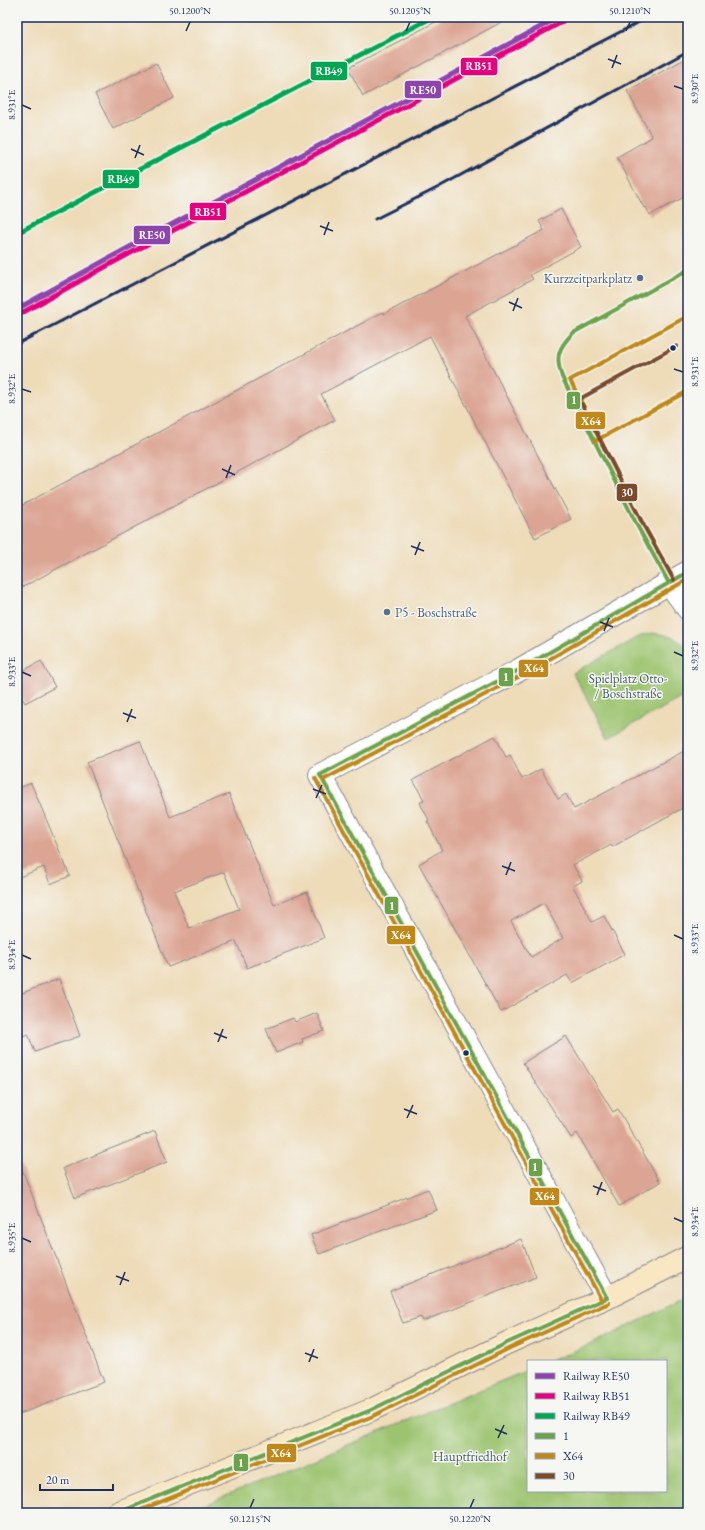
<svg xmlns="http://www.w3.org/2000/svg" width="705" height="1530" viewBox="0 0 705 1530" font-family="'EB Garamond',serif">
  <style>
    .green { fill: #9cc470; stroke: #5c7a67 }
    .building { fill: #dca493; fill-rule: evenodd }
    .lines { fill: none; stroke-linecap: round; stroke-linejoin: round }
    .street-casing { stroke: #84868c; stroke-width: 24 }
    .secondary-casing { stroke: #84868c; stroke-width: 24 }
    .street { stroke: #fff; stroke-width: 22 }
    .secondary { stroke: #f9e7c3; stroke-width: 22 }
    .rail { stroke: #1b2f5e; stroke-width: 3 }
    .bus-1-casing { stroke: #f6f6f2; stroke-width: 7 }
    .bus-2-casing { stroke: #f6f6f2; stroke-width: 7 }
    .bus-3-casing { stroke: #f6f6f2; stroke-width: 7 }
    .bus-1 { stroke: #6da24c; stroke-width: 4 }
    .bus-2 { stroke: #c08818; stroke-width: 4 }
    .bus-3 { stroke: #7a4b2a; stroke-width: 4 }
    .rail-1-casing { stroke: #f6f6f2; stroke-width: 8 }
    .rail-2-casing { stroke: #f6f6f2; stroke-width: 8 }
    .rail-3-casing { stroke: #f6f6f2; stroke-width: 8 }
    .rail-1 { stroke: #8e44ad; stroke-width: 5 }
    .rail-2 { stroke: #e5007d; stroke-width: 5 }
    .rail-3 { stroke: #00a651; stroke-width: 5 }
    .ticks { fill: none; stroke: #1b2f5e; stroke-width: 1.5 }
    .service-dot { fill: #5c6f8a; stroke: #f6f6f2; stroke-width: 1.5 }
    .bus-dot { fill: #1b2f5e; stroke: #f6f6f2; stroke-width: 1.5 }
    .labels { text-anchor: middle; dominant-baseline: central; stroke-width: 3; stroke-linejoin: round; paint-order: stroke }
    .service-label { font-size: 13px; fill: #4e5e75; stroke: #f6f6f2; text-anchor: end }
    .park-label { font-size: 13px; fill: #425c63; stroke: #f6f6f2 }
    .line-badge { stroke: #f6f6f2; stroke-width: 1.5 }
    .badge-label { font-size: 11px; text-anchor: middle; font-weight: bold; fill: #fff }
    .neatline { fill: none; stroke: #1b2f5e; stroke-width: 1.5 }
    .ticks-label { font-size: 10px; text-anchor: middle; fill: #1b2f5e }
  </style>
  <rect width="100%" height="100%" fill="#f6f6f2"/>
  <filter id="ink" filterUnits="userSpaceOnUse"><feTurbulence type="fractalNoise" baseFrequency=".025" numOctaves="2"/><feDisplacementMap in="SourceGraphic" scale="8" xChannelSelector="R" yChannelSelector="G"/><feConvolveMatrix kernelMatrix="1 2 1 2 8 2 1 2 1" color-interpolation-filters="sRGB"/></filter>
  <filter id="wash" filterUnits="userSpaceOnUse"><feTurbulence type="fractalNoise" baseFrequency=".012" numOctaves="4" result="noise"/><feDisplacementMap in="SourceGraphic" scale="16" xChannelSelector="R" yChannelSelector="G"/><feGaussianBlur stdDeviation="0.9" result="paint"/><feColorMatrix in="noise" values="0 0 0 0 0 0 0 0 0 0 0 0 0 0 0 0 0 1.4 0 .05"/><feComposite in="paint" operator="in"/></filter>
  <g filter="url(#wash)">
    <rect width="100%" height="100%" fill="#eedcb9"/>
    <g class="green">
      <path d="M651,633c13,1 31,4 37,20 2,6 0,32 0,41l-80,44 -35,-65 65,-36z"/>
      <path d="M688,1297v216h-503l343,-143v121h138v-130h-116l44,-18z"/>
    </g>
    <g id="blocks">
      <g class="building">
        <path d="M445,17h66l-148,79 -15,-28z"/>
        <path d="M688,57v138l-38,20 -4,-8 -2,1 -27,-51 35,-20 -25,-46z"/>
        <path d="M156,63l18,35 -61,31 -18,-35z"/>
        <path d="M561,209l20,38 -51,28 3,4 -68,37 106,203 -36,19 -105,-202 -109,58 14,26 -318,170v-82l366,-196 1,2 160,-84 -5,-9z"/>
        <path d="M41,661l14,26 -30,16 -8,-14v-15z"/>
        <path d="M495,736l11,21 4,-2 12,24 19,-10 17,30 8,-5 8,15 114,-60 -3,16 3,6v34l-76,42 -1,-2 -38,20 9,16 -9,5 19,36 12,-6 21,38 -53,29 -5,-8 -66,37 -82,-148 23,-14 -15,-29 2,-1 -9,-17 4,-3 -11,-20zM544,903l19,35 -32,19 -20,-36z"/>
        <path d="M140,741l30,76 59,-23 45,111 33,-13 17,46 -77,30 -11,-27 -68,26 -81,-205zM224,872l15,37 -50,19 -15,-37z"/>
        <path d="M31,783l39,93 -20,8 -6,-17 -27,11v-89z"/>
        <path d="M59,979l21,57 -45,16 -7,-18 -11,4v-43z"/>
        <path d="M317,1013l7,18 -22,8 1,3 -27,11 -10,-24 27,-11 2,4z"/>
        <path d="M566,1036l47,76 5,-3 42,73 -41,24 -42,-73 -6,5 -48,-75z"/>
        <path d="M155,1131l12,31 -92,36 -12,-30z"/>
        <path d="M17,1161h2l85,221 -87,33z"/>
        <path d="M428,1189l9,21 -118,44 -8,-19z"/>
        <path d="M521,1239l15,38 -113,44 -2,-4 -18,6 -13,-32z"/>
      </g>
    </g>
  </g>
  <g filter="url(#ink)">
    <use href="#blocks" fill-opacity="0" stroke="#84868c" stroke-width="1"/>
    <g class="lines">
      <g class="street-casing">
        <g id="street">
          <path d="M669,583l19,26"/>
          <path d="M607,1298l-287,-523 199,-105 169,-98"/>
        </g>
      </g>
      <g class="secondary-casing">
        <path id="secondary" d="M117,1513l254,-103 136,-67 100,-45 81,-41"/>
      </g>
      <use href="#street" class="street"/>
      <use href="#secondary" class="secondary"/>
      <g class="rail">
        <path d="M375,219l62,-31 251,-137"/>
        <path d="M17,344l632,-327"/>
      </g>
      <g class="bus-1-casing">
        <g id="bus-1">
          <path d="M669,583l-30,-54 -77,-152c-7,-20 -4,-29 11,-44l115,-63"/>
          <path d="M320,775l287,523"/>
          <path d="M320,775l199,-105 169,-98"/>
          <path d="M117,1513l254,-103 136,-67 100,-45"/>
        </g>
      </g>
      <g class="bus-2-casing">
        <g id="bus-2">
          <path d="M595,441l93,-50"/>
          <path d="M674,580l-30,-54 -74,-146 118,-64"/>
          <path d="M315,778l287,523"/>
          <path d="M323,780l199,-105 166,-96"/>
          <path d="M133,1513l240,-97 137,-68 99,-45"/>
        </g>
      </g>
      <g class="bus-3-casing">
        <g id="bus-3">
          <path d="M574,402l103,-56"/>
          <path d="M582,404l62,122 30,54"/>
        </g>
      </g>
      <use href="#bus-1" class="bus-1"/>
      <use href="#bus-2" class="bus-2"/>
      <use href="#bus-3" class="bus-3"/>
      <g class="rail-1-casing">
        <path id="rail-1" d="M17,309l96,-53 446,-239"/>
      </g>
      <g class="rail-2-casing">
        <path id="rail-2" d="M20,314l96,-53 446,-239"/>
      </g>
      <g class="rail-3-casing">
        <path id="rail-3" d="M17,233l416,-216"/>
      </g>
      <use href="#rail-1" class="rail-1"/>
      <use href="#rail-2" class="rail-2"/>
      <use href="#rail-3" class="rail-3"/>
    </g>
  </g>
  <path class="ticks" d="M186,31l4,-9M406,31l4,-9M626,31l4,-9M608,59l13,5M612,68l5,-13M674,86l9,3M22,105l9,4M131,149l13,6M135,158l5,-13M320,226l13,5M324,235l5,-13M509,302l13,6M513,311l5,-13M674,369l9,3M22,389l9,3M222,469l13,6M226,478l5,-13M411,546l13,5M415,555l5,-13M600,622l13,5M604,631l5,-13M674,652l9,4M22,672l9,4M123,713l13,5M127,722l5,-13M313,789l13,5M316,798l6,-13M502,866l13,5M506,875l5,-13M674,935l9,4M22,955l9,4M214,1033l13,5M218,1042l5,-13M404,1109l13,5M407,1118l6,-13M593,1186l13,5M597,1195l5,-13M674,1218l9,4M22,1238l9,4M116,1276l13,5M120,1285l5,-13M305,1353l13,5M309,1362l5,-13M495,1429l12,5M498,1438l6,-13M250,1508l4,-9M470,1508l4,-9"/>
  <g class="service-dot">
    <circle cx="640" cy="278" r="4"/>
    <circle cx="387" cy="612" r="4"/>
  </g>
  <g class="bus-dot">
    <circle cx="673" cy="348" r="3.5"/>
    <circle cx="466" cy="1053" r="3.5"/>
  </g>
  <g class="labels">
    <g class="service-label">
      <text x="632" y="278">Kurzzeitparkplatz</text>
      <text x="395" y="612" text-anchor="start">P5 - Boschstraße</text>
    </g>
    <g class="park-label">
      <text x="628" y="678">Spielplatz Otto-<tspan x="628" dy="15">/ Boschstraße</tspan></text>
      <text x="470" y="1456">Hauptfriedhof</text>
    </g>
  </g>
  <g class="line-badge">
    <rect x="460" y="57" width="38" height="19" rx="4" fill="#e5007d"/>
    <rect x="310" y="61" width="38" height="20" rx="4" fill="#00a651"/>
    <rect x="404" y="80" width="38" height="19" rx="4" fill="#8e44ad"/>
    <rect x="102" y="169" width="38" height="20" rx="4" fill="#00a651"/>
    <rect x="189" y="202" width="38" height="19" rx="4" fill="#e5007d"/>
    <rect x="133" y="225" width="38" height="20" rx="4" fill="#8e44ad"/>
    <rect x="566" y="391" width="15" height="19" rx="4" fill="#6da24c"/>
    <rect x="575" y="411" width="31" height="19" rx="4" fill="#c08818"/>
    <rect x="616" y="483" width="22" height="19" rx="4" fill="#7a4b2a"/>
    <rect x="518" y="659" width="31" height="19" rx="4" fill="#c08818"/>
    <rect x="498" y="667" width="16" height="20" rx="4" fill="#6da24c"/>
    <rect x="384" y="896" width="15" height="19" rx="4" fill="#6da24c"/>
    <rect x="386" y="925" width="30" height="20" rx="4" fill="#c08818"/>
    <rect x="528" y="1158" width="15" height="19" rx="4" fill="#6da24c"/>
    <rect x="529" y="1187" width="31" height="19" rx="4" fill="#c08818"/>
    <rect x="266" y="1443" width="31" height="20" rx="4" fill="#c08818"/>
    <rect x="233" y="1453" width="16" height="19" rx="4" fill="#6da24c"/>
  </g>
  <g class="badge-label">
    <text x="479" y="70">RB51</text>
    <text x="329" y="75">RB49</text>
    <text x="423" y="94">RE50</text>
    <text x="121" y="183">RB49</text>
    <text x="208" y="216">RB51</text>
    <text x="152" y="239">RE50</text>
    <text x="574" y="404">1</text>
    <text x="591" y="425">X64</text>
    <text x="627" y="496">30</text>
    <text x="534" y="672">X64</text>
    <text x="506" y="681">1</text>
    <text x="392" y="910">1</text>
    <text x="401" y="939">X64</text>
    <text x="535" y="1171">1</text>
    <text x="545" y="1200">X64</text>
    <text x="281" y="1457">X64</text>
    <text x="241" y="1467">1</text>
  </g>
  <rect width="705" height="1530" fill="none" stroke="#f6f6f2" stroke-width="44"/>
  <rect x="527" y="1360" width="140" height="132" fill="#f6f6f2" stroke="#9ea6b7"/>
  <rect x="535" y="1373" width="20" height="6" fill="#8e44ad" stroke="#9ea6b7"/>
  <text x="563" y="1380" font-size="12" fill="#1b2f5e">Railway RE50</text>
  <rect x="535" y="1393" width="20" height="6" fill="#e5007d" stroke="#9ea6b7"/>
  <text x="563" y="1400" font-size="12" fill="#1b2f5e">Railway RB51</text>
  <rect x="535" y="1413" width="20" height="6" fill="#00a651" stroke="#9ea6b7"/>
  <text x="563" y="1420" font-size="12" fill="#1b2f5e">Railway RB49</text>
  <rect x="535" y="1433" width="20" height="6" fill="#6da24c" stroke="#9ea6b7"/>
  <text x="563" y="1440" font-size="12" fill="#1b2f5e">1</text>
  <rect x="535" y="1453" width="20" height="6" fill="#c08818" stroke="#9ea6b7"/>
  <text x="563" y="1460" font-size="12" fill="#1b2f5e">X64</text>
  <rect x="535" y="1473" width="20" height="6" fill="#7a4b2a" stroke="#9ea6b7"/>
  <text x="563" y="1480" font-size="12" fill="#1b2f5e">30</text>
  <path d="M40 1484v6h73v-6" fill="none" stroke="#1b2f5e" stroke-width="2"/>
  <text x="46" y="1484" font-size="12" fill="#1b2f5e" stroke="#f6f6f2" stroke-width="3" paint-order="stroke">20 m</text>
  <rect x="22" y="22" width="661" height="1486" class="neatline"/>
  <g class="ticks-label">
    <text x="190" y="14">50.1200°N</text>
    <text x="410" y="14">50.1205°N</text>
    <text x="630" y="14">50.1210°N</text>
    <text transform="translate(694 89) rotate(-90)" y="4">8.930°E</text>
    <text transform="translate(11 105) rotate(-90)" y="4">8.931°E</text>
    <text transform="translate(694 372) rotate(-90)" y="4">8.931°E</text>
    <text transform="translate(11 389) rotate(-90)" y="4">8.932°E</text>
    <text transform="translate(694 656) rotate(-90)" y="4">8.932°E</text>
    <text transform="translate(11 672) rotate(-90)" y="4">8.933°E</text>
    <text transform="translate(694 939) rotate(-90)" y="4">8.933°E</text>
    <text transform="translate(11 955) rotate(-90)" y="4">8.934°E</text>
    <text transform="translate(694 1222) rotate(-90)" y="4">8.934°E</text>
    <text transform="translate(11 1238) rotate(-90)" y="4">8.935°E</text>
    <text x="250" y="1522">50.1215°N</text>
    <text x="470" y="1522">50.1220°N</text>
  </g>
</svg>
